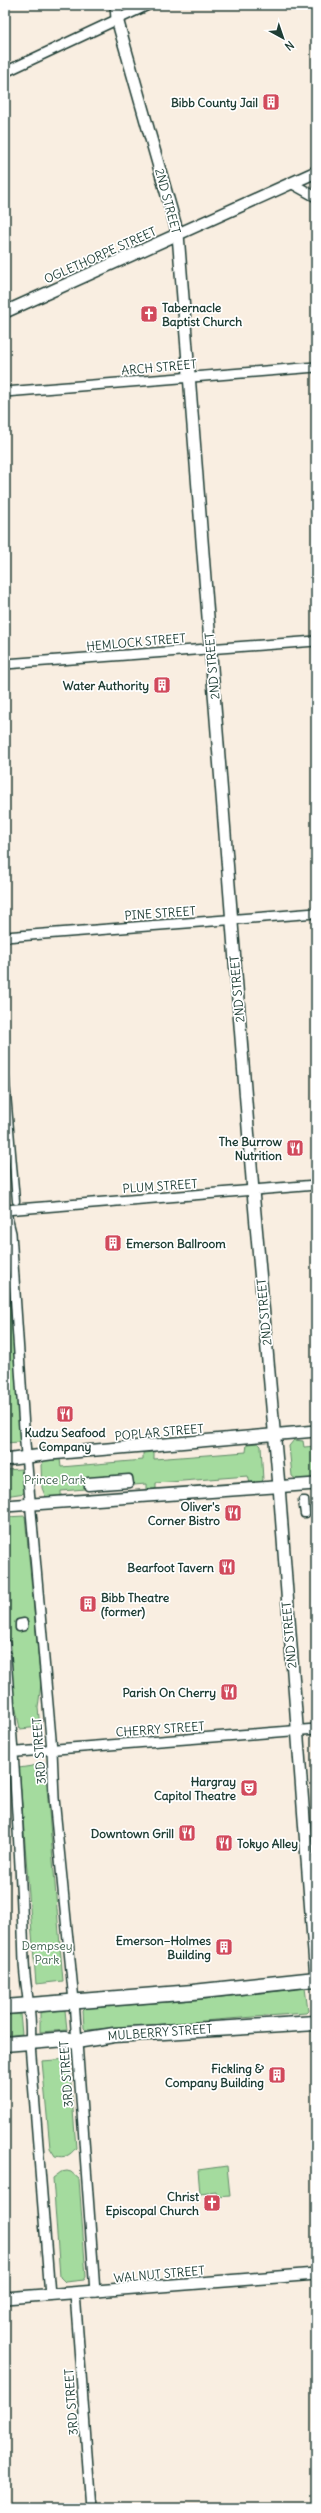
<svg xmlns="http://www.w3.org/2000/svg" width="321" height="2513" viewBox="0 0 321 2513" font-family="Delius,sans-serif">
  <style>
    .built { fill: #f9eee1 }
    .green { fill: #a4db9e; stroke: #628c69 }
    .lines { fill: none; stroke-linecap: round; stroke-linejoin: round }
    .pedestrian-casing { stroke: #1f3d34; stroke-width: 9 }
    .minor-casing { stroke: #1f3d34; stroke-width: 12 }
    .tertiary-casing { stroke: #1f3d34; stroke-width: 14 }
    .primary-casing { stroke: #1f3d34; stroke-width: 17 }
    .pedestrian { stroke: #fff; stroke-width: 6 }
    .minor { stroke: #fff; stroke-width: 9 }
    .tertiary { stroke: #fff; stroke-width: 11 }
    .primary { stroke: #fff; stroke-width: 14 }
    .labels { text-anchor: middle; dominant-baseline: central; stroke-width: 3.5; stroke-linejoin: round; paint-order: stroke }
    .poi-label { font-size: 12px; font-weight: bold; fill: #1f3d34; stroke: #fff; text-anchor: end }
    .street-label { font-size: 12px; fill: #1f3d34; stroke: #fff }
    .park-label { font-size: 12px; fill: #40644e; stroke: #fff }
  </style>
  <rect width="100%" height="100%" fill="#fff"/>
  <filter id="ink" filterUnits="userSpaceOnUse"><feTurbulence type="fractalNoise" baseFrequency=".025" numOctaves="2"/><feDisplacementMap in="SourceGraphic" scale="8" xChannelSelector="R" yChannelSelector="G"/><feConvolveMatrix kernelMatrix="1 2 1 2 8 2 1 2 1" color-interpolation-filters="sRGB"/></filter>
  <g filter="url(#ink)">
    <rect class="built" x="5" y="5" width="311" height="2503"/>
    <g class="green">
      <path d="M5,1248l7,82 4,14 4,98 -15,1z"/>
      <path d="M294,1440l9,1 1,6 12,-1v28l-4,4 -15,2 -5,-4 -3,-30z"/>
      <path d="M258,1443l3,3 2,34 -2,2 -11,1 -2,-7 -92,7v9h-10v-8l-85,7v7h-15l-4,-10 -1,-23 5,-6h14l1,8 82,-7v-7l11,-1v7l92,-7 1,-8z"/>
      <path d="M21,1469l4,24 -20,3v-26z"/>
      <path d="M25,1516l16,168 -3,24 2,19 -20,2 -9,-44 -6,-88v-80z"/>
      <path d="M45,1764l18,217 -27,3 -17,-216z"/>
      <path d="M305,1988l3,23 -2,2 -220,17 -2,-2 -1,-17 3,-3 108,-8z"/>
      <path d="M65,2010l2,20 -27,2v-20z"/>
      <path d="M20,2014l2,20 -17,2v-21z"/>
      <path d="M69,2059l7,89c-7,8 -11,10 -21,8l-5,-8 -8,-87z"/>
      <path d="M227,2166l3,30 -13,1 -1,-5 -16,2 -2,-24z"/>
      <path d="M67,2171l4,1 8,7 7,98 -2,3 -19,2 -5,-5 -7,-99 8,-6z"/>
    </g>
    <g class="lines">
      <g class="pedestrian-casing">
        <g id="pedestrian">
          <path d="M5,1070l11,131"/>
          <path d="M129,1478l1,6 -42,3v-6z"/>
          <path d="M302,1500h3l1,14h-2z"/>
          <path d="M24,1622v5l-5,1v-5z"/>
        </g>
      </g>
      <g class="minor-casing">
        <g id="minor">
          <path d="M5,72l143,-67"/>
          <path d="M291,183l25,14"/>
          <path d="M5,392l311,-25"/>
          <path d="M5,664l311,-23"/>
          <path d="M5,937l311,-24"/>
          <path d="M5,1209l6,24 14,210 27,307 2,48 20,203 21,291"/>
          <path d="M5,1210l311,-25"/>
          <path d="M5,1644c8,106 16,212 19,318 1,27 9,55 6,82l20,251"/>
          <path d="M5,1753l311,-24"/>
          <path d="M75,2293l16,215"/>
        </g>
      </g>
      <g class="tertiary-casing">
        <g id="tertiary">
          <path d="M116,5l1,14 61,215 75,957 26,295 37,493"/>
          <path d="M5,312l311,-140"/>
          <path d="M5,1460l45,-6 266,-23"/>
          <path d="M5,1506l311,-22"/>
          <path d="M5,2298l311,-24"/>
        </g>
      </g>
      <g class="primary-casing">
        <g id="primary">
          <path d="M5,2007l188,-15 123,-13"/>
          <path d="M5,2044l61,-5 10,2 38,-6 202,-12"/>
        </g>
      </g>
      <use href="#pedestrian" class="pedestrian"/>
      <use href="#minor" class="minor"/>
      <use href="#tertiary" class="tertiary"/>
      <use href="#primary" class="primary"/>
    </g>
  </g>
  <defs>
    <g id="building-square" transform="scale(0.9)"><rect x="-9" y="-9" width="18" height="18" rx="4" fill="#d1495b" stroke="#fff"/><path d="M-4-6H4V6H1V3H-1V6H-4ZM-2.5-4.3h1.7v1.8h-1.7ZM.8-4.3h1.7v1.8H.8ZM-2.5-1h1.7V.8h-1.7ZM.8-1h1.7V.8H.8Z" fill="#fff"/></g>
    <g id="church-square" transform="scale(0.9)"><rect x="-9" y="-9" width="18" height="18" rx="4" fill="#d1495b" stroke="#fff"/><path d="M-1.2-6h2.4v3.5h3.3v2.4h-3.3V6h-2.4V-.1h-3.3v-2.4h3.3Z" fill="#fff"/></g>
    <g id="restaurant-square" transform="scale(0.9)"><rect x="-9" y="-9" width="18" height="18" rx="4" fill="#d1495b" stroke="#fff"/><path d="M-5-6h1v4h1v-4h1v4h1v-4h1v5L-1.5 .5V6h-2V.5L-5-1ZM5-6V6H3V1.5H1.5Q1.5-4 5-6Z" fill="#fff"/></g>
    <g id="theatre-square" transform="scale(0.9)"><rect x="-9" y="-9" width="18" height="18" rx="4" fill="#d1495b" stroke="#fff"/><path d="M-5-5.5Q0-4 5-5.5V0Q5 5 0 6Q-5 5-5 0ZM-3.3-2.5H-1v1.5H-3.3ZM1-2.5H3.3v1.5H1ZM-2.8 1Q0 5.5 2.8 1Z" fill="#fff"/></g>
  </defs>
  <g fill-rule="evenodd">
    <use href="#building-square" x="271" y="102"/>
    <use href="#church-square" x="149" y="314"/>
    <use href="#building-square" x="162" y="685"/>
    <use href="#restaurant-square" x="295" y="1148"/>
    <use href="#building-square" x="113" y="1243"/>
    <use href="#restaurant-square" x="65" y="1414"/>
    <use href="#restaurant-square" x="233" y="1513"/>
    <use href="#restaurant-square" x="227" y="1567"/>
    <use href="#building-square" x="88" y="1604"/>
    <use href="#restaurant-square" x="229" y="1692"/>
    <use href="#theatre-square" x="249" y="1788"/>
    <use href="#restaurant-square" x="187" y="1833"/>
    <use href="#restaurant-square" x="224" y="1843"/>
    <use href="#building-square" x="224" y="1947"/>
    <use href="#building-square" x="277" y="2075"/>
    <use href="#church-square" x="212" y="2203"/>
  </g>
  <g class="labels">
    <g class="poi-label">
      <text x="258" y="102">Bibb County Jail</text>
      <text x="162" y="307" text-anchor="start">Tabernacle<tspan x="162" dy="14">Baptist Church</tspan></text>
      <text x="149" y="685">Water Authority</text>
      <text x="282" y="1141">The Burrow<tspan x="282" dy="14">Nutrition</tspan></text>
      <text x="126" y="1243" text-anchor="start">Emerson Ballroom</text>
      <text x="65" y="1432" text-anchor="middle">Kudzu Seafood<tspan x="65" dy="14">Company</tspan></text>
      <text x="220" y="1506">Oliver's<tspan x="220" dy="14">Corner Bistro</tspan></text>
      <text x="214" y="1567">Bearfoot Tavern</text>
      <text x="101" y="1597" text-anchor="start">Bibb Theatre<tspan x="101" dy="14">(former)</tspan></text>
      <text x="216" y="1692">Parish On Cherry</text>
      <text x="236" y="1781">Hargray<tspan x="236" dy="14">Capitol Theatre</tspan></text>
      <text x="174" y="1833">Downtown Grill</text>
      <text x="237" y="1843" text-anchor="start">Tokyo Alley</text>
      <text x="211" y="1940">Emerson–Holmes<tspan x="211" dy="14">Building</tspan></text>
      <text x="264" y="2068">Fickling &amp;<tspan x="264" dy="14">Company Building</tspan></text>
      <text x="199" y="2196">Christ<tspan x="199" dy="14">Episcopal Church</tspan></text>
    </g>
    <g class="street-label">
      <text transform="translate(168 201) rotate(75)">2ND STREET</text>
      <text transform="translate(100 255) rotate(-24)">OGLETHORPE STREET</text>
      <text transform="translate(159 367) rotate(-5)">ARCH STREET</text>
      <text transform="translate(136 642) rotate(-5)">HEMLOCK STREET</text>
      <text transform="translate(212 666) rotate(-95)">2ND STREET</text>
      <text transform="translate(160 913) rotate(-4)">PINE STREET</text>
      <text transform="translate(237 989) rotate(-95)">2ND STREET</text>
      <text transform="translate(160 1186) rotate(-4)">PLUM STREET</text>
      <text transform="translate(264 1312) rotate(-95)">2ND STREET</text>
      <text transform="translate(159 1432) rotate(-5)">POPLAR STREET</text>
      <text transform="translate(289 1635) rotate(-95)">2ND STREET</text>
      <text transform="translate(160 1729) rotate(-4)">CHERRY STREET</text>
      <text transform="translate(39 1751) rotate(-94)">3RD STREET</text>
      <text transform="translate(160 2032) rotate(-4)">MULBERRY STREET</text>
      <text transform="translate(66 2074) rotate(-94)">3RD STREET</text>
      <text transform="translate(159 2274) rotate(-5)">WALNUT STREET</text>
      <text transform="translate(71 2402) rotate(-94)">3RD STREET</text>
    </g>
    <g class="park-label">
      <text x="55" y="1479">Prince Park</text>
      <text x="47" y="1945">Dempsey<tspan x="47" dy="14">Park</tspan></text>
    </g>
  </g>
  <rect width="321" height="2513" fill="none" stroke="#fff" stroke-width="20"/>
  <rect x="10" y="10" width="301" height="2493" fill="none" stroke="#1f3d34" stroke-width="1.5" filter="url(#ink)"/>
  <g transform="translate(283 38) rotate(140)" stroke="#ffffff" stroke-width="3" paint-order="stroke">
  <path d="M0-3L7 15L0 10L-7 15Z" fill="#1f3d34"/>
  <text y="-6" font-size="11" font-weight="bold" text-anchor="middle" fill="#1f3d34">N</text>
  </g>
</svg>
